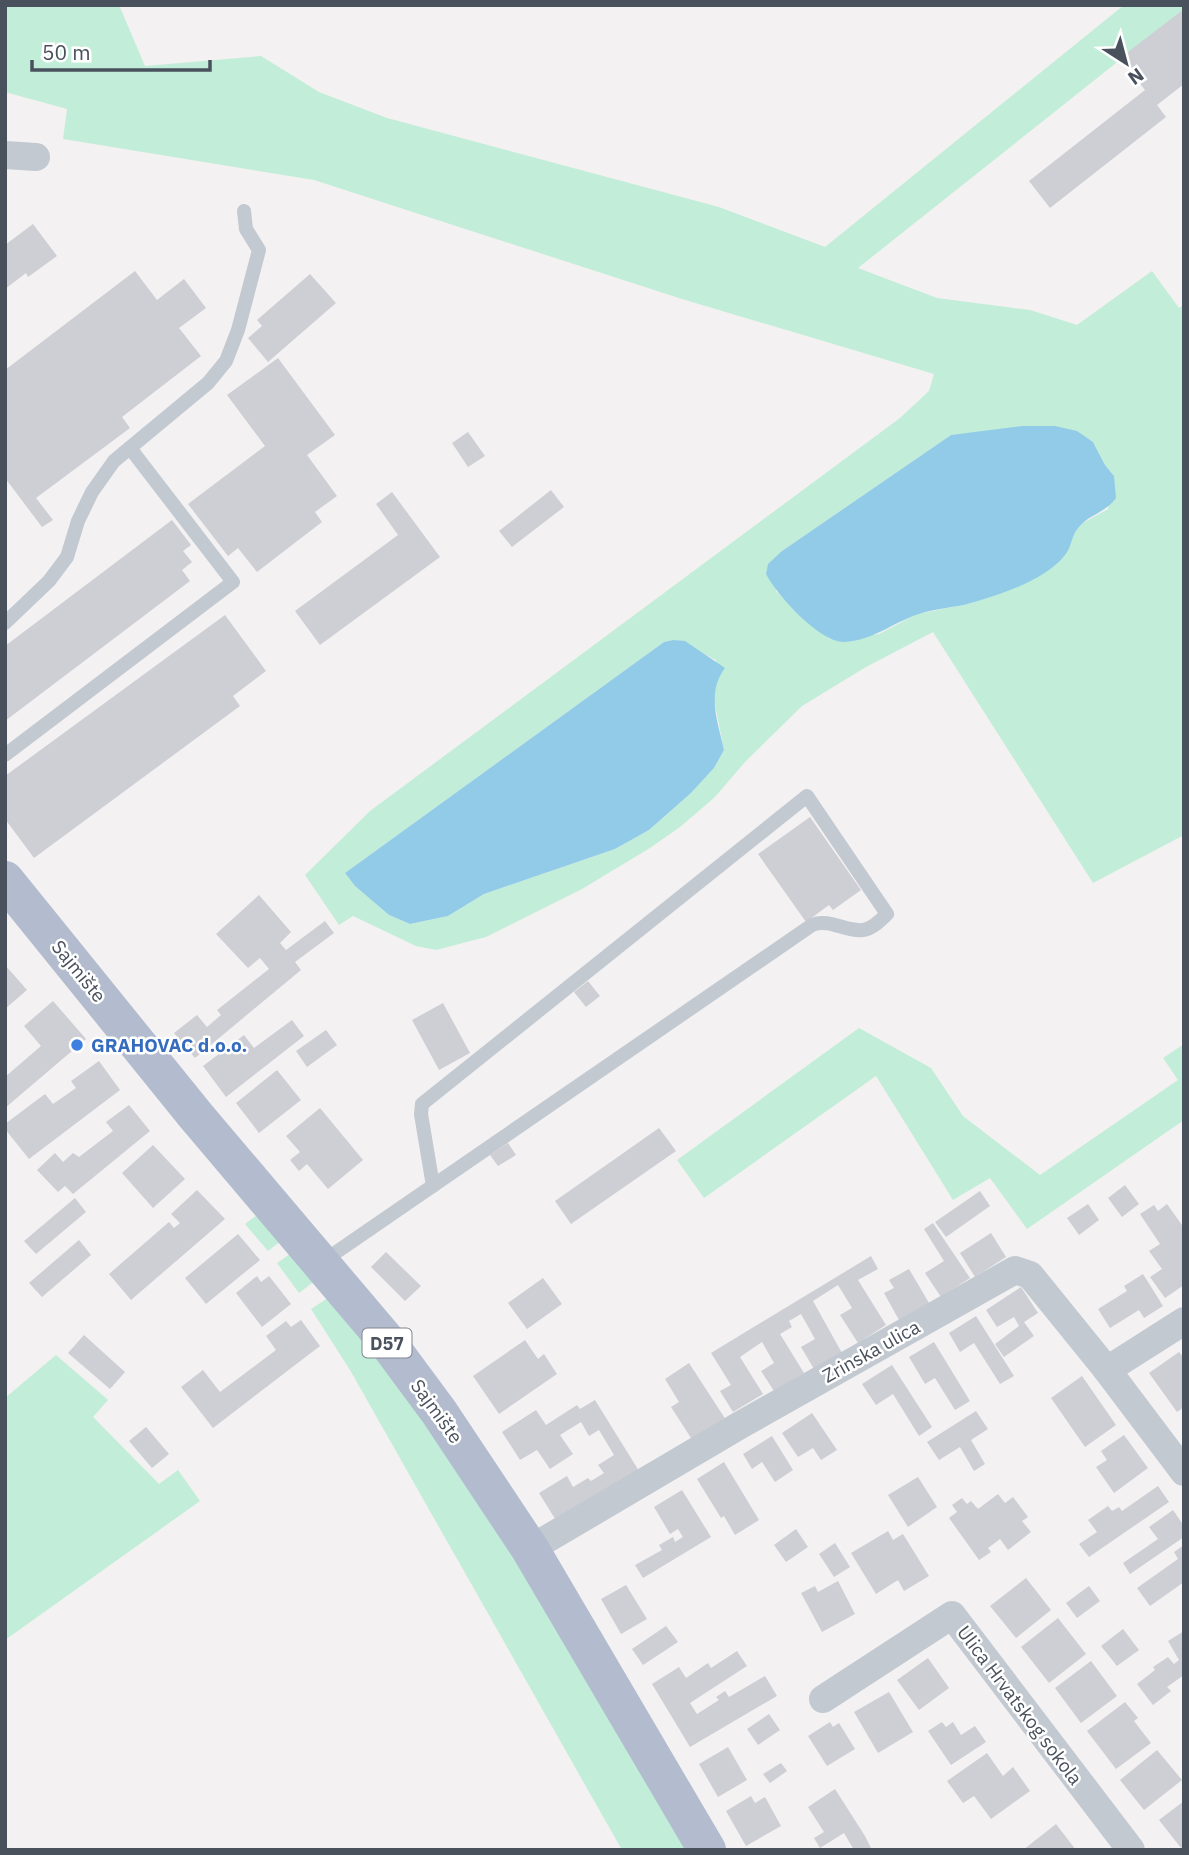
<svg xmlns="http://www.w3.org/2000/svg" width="1189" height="1855" viewBox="0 0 1189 1855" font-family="'IBM Plex Sans',sans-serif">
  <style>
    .green { fill: #c2eed9; fill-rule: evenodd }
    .water { fill: #92cbe8 }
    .building { fill: #cecfd5 }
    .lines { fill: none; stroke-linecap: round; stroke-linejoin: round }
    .lane { stroke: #c2c9d1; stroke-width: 14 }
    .street { stroke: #c2c9d1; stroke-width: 28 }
    .primary { stroke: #b2bcce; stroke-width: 38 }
    .shop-dot { fill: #3f7fe0; stroke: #fff; stroke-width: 2.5 }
    .labels { text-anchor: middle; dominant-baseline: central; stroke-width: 5; stroke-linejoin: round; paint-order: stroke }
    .shield { fill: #fff; stroke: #80858e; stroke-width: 2 }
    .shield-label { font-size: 18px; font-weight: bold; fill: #49515d }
    .street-label { font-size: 19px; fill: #49515d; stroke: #fff }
    .shop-label { font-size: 19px; font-weight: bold; fill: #366cbe; stroke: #fff; text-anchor: start }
  </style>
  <rect width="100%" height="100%" fill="#f3f1f1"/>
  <g class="green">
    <path d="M5,5h114l26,61 116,-10 58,36 68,26 332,89 106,40 299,-242h60v4l-326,259 79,30 93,12 47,15 75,-54 27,37 5,-3v530l-91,48 -160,-251 -67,35 -64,39 -57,56 -30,35 -35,30 -30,21 -68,41 -96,48 -50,13 -20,-4 -63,-30 -14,9 -34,-50 65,-64 530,-393 29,-27 5,-17 -252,-75 -368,-119 -251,-41 4,-30 -62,-17zM985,432l108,10 12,23 9,11 -6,33 -27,15 -8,10 -101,69 -55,11 -38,20 -49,5 -54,-48 6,-40 169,-116zM673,640c16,2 29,14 43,20l2,16 -5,19 11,55 -10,18 -23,25 -42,37 -34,19 -131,45 -36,22 -38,8 -21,-9 -34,-29 -10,-13 319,-231z"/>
    <path d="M859,1028l72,40 32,48 77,59 138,-95 -15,-22 21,-14v76l-157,109 -37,-51 -37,22 -77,-124 -172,122 -27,-38z"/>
    <path d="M261,1212l21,28 -14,11 -23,-27z"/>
    <path d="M293,1252l23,28 -17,13 -22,-30z"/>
    <path d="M331,1296l161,217 198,337h-68l-272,-480 -39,-61z"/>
    <path d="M56,1355l52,45 -15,17 66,67 19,-14 22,31 -195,139v-242z"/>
  </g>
  <g class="water">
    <path d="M1022,426h33l22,5 16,11 12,23 9,11 2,22c-11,15 -26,16 -37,29 -8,8 -7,20 -14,28 -18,24 -65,40 -94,48 -17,5 -35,5 -52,11 -25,8 -47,27 -75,28 -25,0 -67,-47 -78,-68l2,-10 14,-13 169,-116z"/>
    <path d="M673,640l12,1 40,27c-19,25 -7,54 -1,82l-10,18 -23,25 -42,37 -34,19 -131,45 -36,22 -38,8 -21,-9 -34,-29 -10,-13 319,-231z"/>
  </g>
  <g class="building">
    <path d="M1184,9v75l-27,21 9,12 -116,91 -21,-27 116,-91 -25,-32z"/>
    <path d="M33,224l24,32 -29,21 -2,-4 -21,16v-44z"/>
    <path d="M135,271l22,29 27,-21 22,29 -27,20 22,28 -79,61 8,11 -94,70 17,22 -11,7 -37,-49v-108z"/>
    <path d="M310,274l26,29 -68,59 -20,-24 14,-12 -5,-6z"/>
    <path d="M278,358l57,77 -28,20 30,41 -22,16 7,10 -65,50 -19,-24 -10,8 -40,-52 77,-58 -38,-51z"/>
    <path d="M468,432l17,24 -17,11 -16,-24z"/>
    <path d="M551,490l13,17 -52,40 -13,-16z"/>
    <path d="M392,492l48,65 -120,88 -25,-34 103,-76 -22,-31z"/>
    <path d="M172,520l19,25 -8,6 9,11 -10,8 8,11 -185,140v-75z"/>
    <path d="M225,615l41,56 -33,25 7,10 -206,152 -29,-39v-43z"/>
    <path d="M810,817l51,73 -28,20 -4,-5 -23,17 -48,-68z"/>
    <path d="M259,895l32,37 -11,11 6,7 39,-29 9,12 -39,29 6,8 -106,88 -21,-25 23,-18 10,12 14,-12 -4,-5 52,-41 -9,-11 -12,10 -32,-34z"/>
    <path d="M5,965l22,25 -22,19z"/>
    <path d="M588,981l12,15 -14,11 -12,-15z"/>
    <path d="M53,1001l33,38 -81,69v-31l36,-31 -17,-20z"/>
    <path d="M443,1003l27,50 -31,17 -27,-50z"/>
    <path d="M292,1020l12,16 -78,61 -23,-31 41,-31 10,13z"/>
    <path d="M326,1030l11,15 -30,22 -11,-16z"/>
    <path d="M99,1061l21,29 -91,69 -24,-30v-5l40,-30 8,10 23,-16 -5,-7z"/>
    <path d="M277,1070l24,30 -42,33 -23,-30z"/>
    <path d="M129,1105l21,26 -77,63 -8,-8 -7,6 -21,-22 18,-17 8,9 10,-9 6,4 34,-26 -7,-9z"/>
    <path d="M320,1108l43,52 -35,29 -21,-25 -8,7 -9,-11 10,-8 -14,-16z"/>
    <path d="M659,1128l17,23 -105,73 -16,-23z"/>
    <path d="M508,1143l8,12 -18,11 -8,-11z"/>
    <path d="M153,1145l32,34 -32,29 -31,-35z"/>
    <path d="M1125,1185l14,19 -17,13 -14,-19z"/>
    <path d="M197,1190l28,29 -94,81 -22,-26 60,-52 5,6 6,-5 -9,-9z"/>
    <path d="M980,1191l10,15 -44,31 -11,-15z"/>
    <path d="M75,1198l11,14 -50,42 -12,-13z"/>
    <path d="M1088,1204l11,16 -20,15 -12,-17z"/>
    <path d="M1167,1204l17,24v57l-19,13 -15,-21 12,-8 -13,-18 11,-7 -20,-30 14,-9 4,6z"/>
    <path d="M933,1223l37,55 -29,19 -16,-24 19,-12 -20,-32z"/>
    <path d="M991,1233l15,24 -31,20 -15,-24z"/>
    <path d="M238,1234l22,26 -54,44 -21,-26z"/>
    <path d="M79,1240l12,15 -49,42 -13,-14z"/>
    <path d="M386,1252l35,34 -16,15 -34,-34z"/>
    <path d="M871,1256l7,13 -20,11 28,45 -28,18 -18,-28 12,-7 -14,-23 -25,16 29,52 -28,16 -13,-22 14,-8 -14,-25 -12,7 3,6 -12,7 24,39 -30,18 -13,-20 13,-8 -12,-21 -22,15 23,37 -30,18 -13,-21 11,-6 -20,-32z"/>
    <path d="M909,1269l20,34 -30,17 -15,-27 10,-5 -5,-8z"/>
    <path d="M1143,1274l20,32 -19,12 -5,-8 -29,18 -12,-19 29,-18 -3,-5z"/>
    <path d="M257,1276l4,6 8,-6 22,28 -29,23 -26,-34z"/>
    <path d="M543,1278l19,26 -35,25 -19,-26z"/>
    <path d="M1021,1287l17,26 -14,9 10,14 -30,21 -9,-13 24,-18 -5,-9 -17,10 -11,-17z"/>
    <path d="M976,1316l38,60 -14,8 -26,-41 -14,9 -11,-19z"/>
    <path d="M301,1320l19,26 -107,82 -32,-41 22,-17 17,22 56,-42 -10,-14 20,-15 5,6z"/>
    <path d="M84,1335l41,37 -15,17 -42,-36z"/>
    <path d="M525,1340l13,19 6,-5 13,20 -58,40 -26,-38z"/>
    <path d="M934,1342l36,59 -15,9 -20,-32 -10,6 -16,-27z"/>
    <path d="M1179,1352l5,6 -2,6 2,43 -7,5 -28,-39z"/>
    <path d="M689,1363l37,57 -33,21 -22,-34 8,-5 -14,-23z"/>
    <path d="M892,1365l40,62 -13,9 -26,-42 -17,11 -14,-21z"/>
    <path d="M1082,1376l34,49 -31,22 -34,-49z"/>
    <path d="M595,1400l44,71 -82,51 -18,-29 28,-17 6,11 15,-9 3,3 13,-8 -6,-8 16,-10 -15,-25 -10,6 -8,-14 -21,13 13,19 -23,15 -13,-19 -17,10 -18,-28 34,-22 10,15 31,-20 3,4z"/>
    <path d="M976,1411l12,18 -17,11 14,24 -11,7 -14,-24 -21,13 -12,-18z"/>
    <path d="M812,1413l25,37 -16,10 -8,-12 -15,9 -16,-24z"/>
    <path d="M146,1427l23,27 -17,14 -23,-27z"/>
    <path d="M1124,1435l24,33 -34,25 -18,-26 11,-7 -6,-9z"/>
    <path d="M772,1436l21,34 -18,12 -13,-20 -10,7 -9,-15z"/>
    <path d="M724,1462l35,58 -24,15 -11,-19 -3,2 -24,-39z"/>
    <path d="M918,1477l19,30 -29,20 -20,-32z"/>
    <path d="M1158,1486l11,16 -80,55 -10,-13 18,-12 -9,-12 20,-14 4,5 7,-4 3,4z"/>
    <path d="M682,1490l29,47 -68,41 -8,-13 27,-15 -3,-5 14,-8 2,5 8,-5 -5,-8 -8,5 -16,-27z"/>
    <path d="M998,1494l7,9 8,-6 15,20 -6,4 9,11 -23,18 -8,-11 -12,9 3,4 -12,8 -30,-42 8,-6 -5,-7 10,-7 5,6 4,-3 7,8z"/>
    <path d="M1173,1510l11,16v11l-54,37 -7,-11 35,-24 -9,-12z"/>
    <path d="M796,1529l12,18 -22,15 -12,-17z"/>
    <path d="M888,1531l5,9 10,-6 26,42 -25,15 -6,-11 -22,14 -25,-41z"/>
    <path d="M835,1543l15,24 -16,10 -15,-23z"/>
    <path d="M1184,1545v37l-34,24 -13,-18 41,-29 -4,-7z"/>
    <path d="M1026,1578l25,32 -35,28 -26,-32z"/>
    <path d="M838,1581l17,33 -33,18 -21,-39 14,-7 3,6z"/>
    <path d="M626,1585l21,34 -26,15 -20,-35z"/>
    <path d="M1089,1586l11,15 -23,17 -11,-15z"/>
    <path d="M1058,1618l28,36 -37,29 -28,-36z"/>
    <path d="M666,1626l12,16 -35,23 -11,-16z"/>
    <path d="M1123,1629l16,21 -22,16 -16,-20z"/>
    <path d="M1184,1631v44l-17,12 4,4 -18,14 -16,-21 18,-14 -2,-3 15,-10 6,7 5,-4 -11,-19z"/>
    <path d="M737,1651l10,15 -57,37 7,11 22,-14 -3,-3 9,-6 4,6 36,-21 12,20 -87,51 -38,-63 27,-17 7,11 22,-15 3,5z"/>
    <path d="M928,1658l21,30 -30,22 -22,-30z"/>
    <path d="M1091,1661l26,35 -36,27 -26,-35z"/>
    <path d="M889,1692l24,40 -35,21 -24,-41z"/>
    <path d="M1125,1702l13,16 -4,3 17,22 -35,26 -29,-38z"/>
    <path d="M769,1714l11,16 -22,15 -11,-16z"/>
    <path d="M830,1722l3,5 6,-4 16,26 -28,17 -19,-30z"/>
    <path d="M942,1722l4,5 7,-5 8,13 14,-9 11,16 -35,23 -23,-34z"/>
    <path d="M728,1747l19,33 -29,17 -19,-33z"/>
    <path d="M1157,1750l25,30 -38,30 -24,-30z"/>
    <path d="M987,1753l16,23 10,-9 17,24 -39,28 -17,-23 -11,7 -16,-22z"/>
    <path d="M781,1763l6,8 -17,12 -7,-9z"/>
    <path d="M835,1789l30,47 7,14h-18l-10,-17 -24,15 -6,-10 10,-6 -16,-25z"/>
    <path d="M751,1796l4,7 10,-6 16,29 -35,20 -20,-35z"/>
    <path d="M1184,1801v45l-3,2 -22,-28z"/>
    <path d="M1056,1824l20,26h-53z"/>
  </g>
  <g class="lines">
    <g class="lane">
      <path d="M5,623l44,-42 18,-24 11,-36 14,-29 22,-31 94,-78 18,-22 12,-31 21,-80 -13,-21 -2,-18"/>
      <path d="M5,755l228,-173 -103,-134"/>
      <path d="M322,1262l490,-337c18,-7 33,7 51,5 9,-1 18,-10 24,-16l-80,-118 -385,308 -1,10 12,72"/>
    </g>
    <g class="street">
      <path d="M5,155l31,2"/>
      <path d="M1107,1370l77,102"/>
      <path d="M530,1549l212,-125 273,-154 15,5 77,95 77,-49"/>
      <path d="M823,1699l129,-84 179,235"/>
    </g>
    <path class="primary" d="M5,880l191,236 189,223 54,73 91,137 177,301"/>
  </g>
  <circle class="shop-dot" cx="77" cy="1045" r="7"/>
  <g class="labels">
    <rect class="shield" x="362.5" y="1328.5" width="49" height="29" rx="5"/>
    <g class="shield-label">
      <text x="387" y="1343">D57</text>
    </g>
    <g class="street-label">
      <text transform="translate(79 971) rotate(51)">Sajmište</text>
      <text transform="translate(871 1351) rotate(-29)">Zrinska ulica</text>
      <text transform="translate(437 1411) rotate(54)">Sajmište</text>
      <text transform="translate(1020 1705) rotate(53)">Ulica Hrvatskog sokola</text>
    </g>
    <g class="shop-label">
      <text x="91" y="1045">GRAHOVAC d.o.o.</text>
    </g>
  </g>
  <rect width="1189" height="1855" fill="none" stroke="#49515d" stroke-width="14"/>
  <g transform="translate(1126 63) rotate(144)" stroke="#ffffff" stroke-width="5" paint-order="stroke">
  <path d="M0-5L12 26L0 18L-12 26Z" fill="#49515d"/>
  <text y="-10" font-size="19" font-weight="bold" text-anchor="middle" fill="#49515d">N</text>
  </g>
  <path d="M32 60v10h178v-10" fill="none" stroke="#49515d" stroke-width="3.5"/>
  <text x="42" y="60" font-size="21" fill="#49515d" stroke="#ffffff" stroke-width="5" paint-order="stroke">50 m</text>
</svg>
